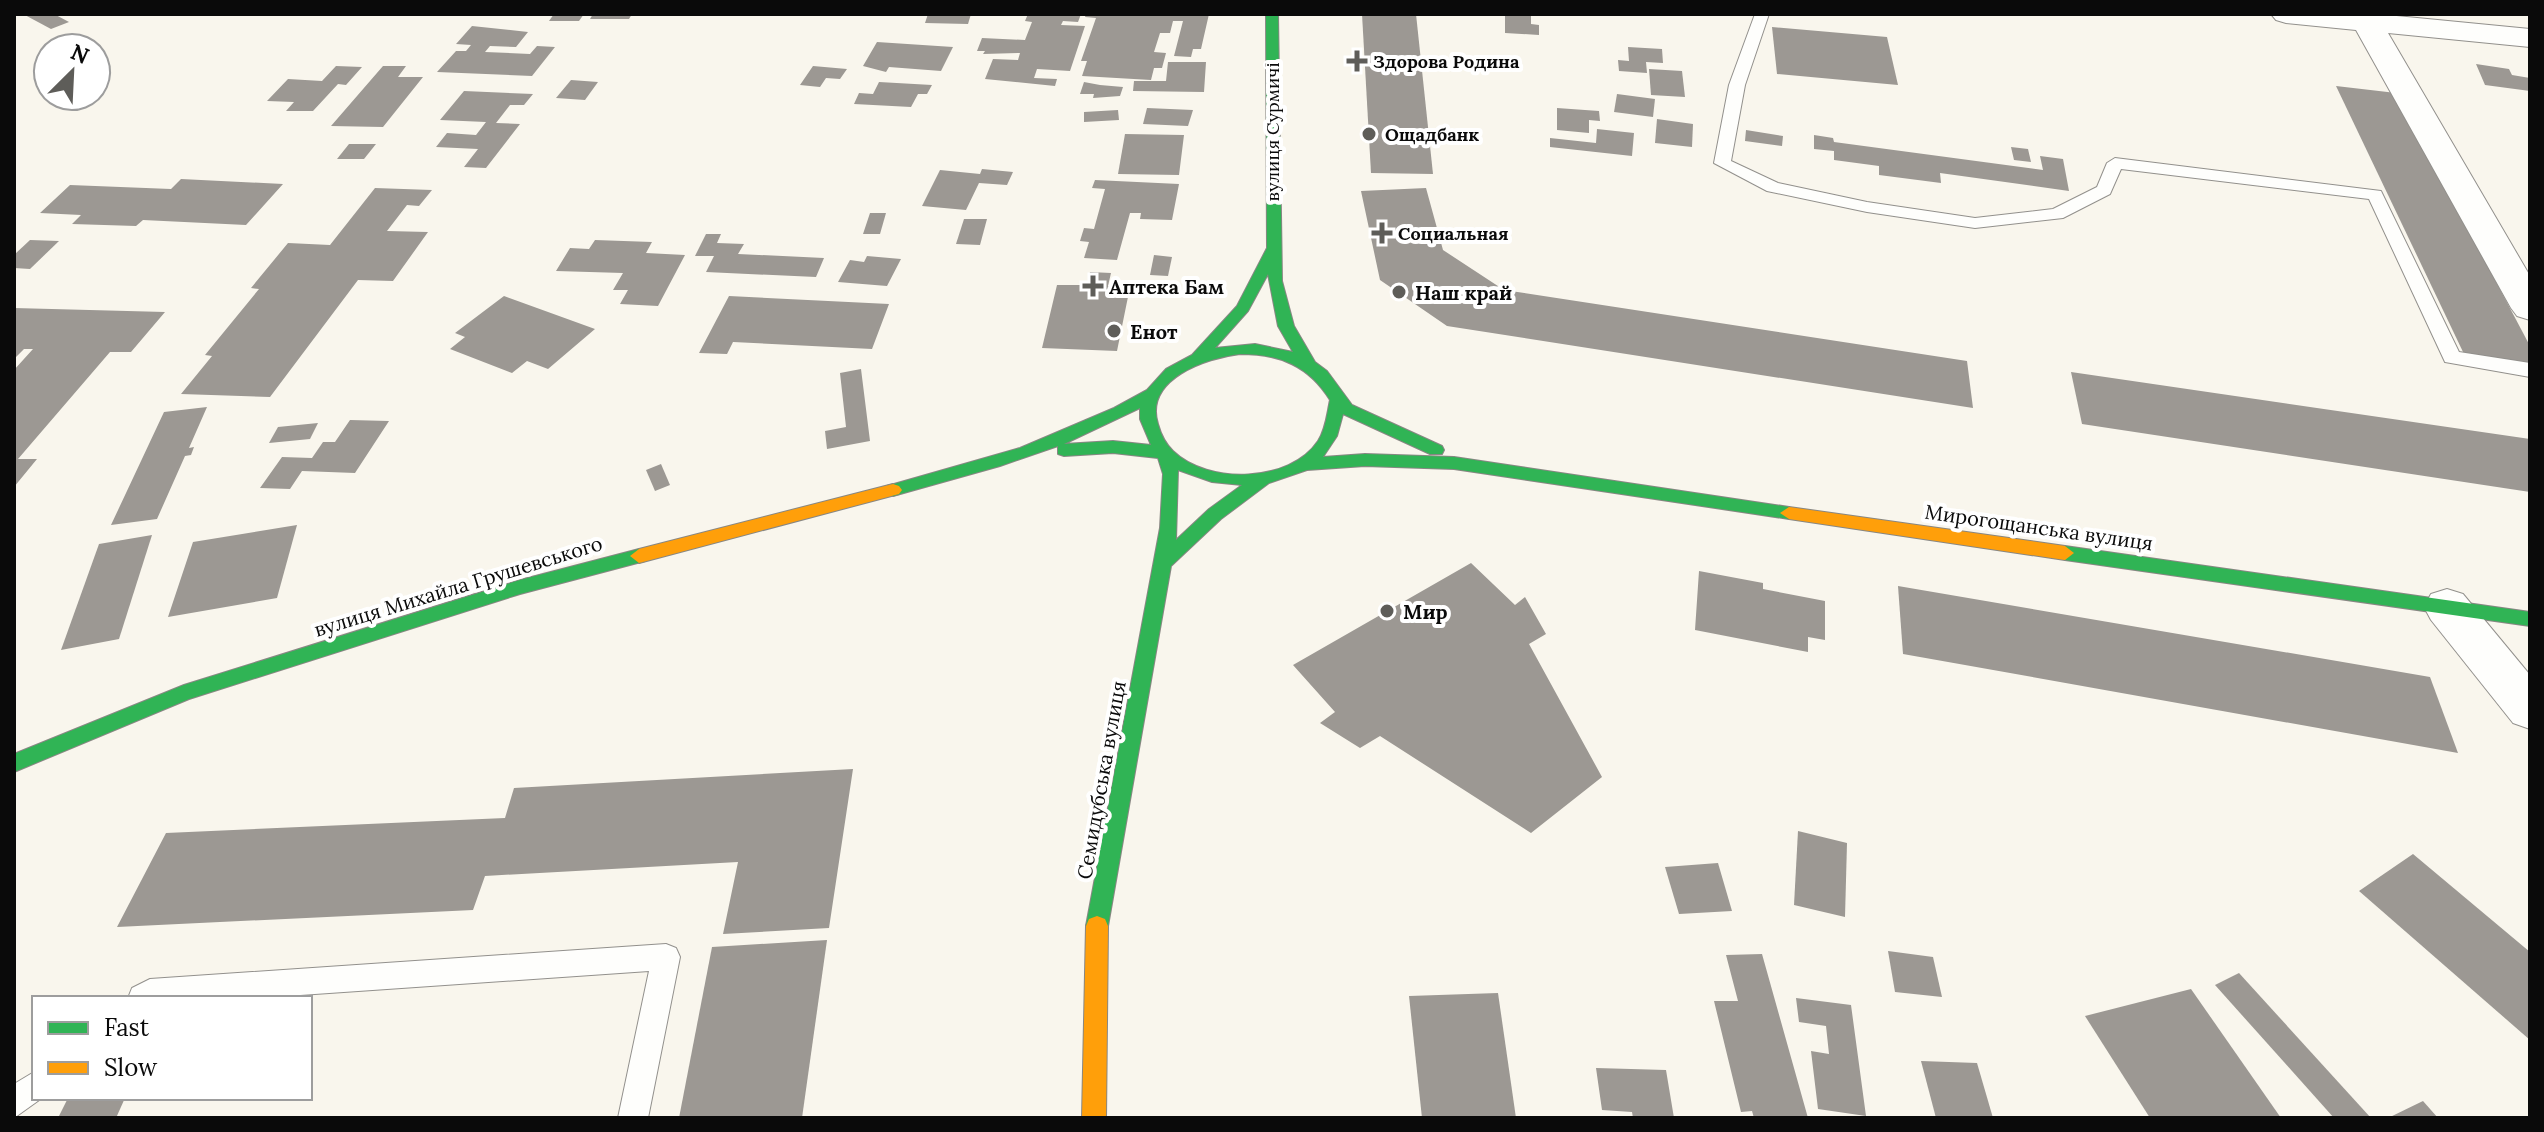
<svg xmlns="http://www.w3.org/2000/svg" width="2544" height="1132" viewBox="0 0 2544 1132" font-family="Lora,serif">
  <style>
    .building { fill: #9c9893 }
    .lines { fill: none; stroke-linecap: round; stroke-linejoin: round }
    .lane-casing { stroke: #92908c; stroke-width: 2 }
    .street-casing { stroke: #92908c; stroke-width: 2 }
    .fast-casing { stroke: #888783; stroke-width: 2 }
    .slow-casing { stroke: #888783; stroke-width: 2 }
    .lane { fill: #fefefc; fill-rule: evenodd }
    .street { fill: #fefefc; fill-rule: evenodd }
    .fast { fill: #30b455; fill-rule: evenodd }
    .slow { fill: #ff9f0a; fill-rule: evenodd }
    .poi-dot { fill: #5e5d59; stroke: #fff; stroke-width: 3 }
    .labels { text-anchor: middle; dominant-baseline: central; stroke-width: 8; stroke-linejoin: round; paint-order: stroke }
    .far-poi-label { font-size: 18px; font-weight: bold; fill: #0a0a0a; stroke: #fff; text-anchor: start }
    .far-street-label { font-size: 18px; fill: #0a0a0a; stroke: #fff }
    .poi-label { font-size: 20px; font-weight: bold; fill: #0a0a0a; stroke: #fff; text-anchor: start }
    .street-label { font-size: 20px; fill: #0a0a0a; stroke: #fff }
  </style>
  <rect width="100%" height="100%" fill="#f9f6ed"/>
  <g class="building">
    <path d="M23,14h31l15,8 -18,7z"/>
    <path d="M554,14h30l-5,7h-30z"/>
    <path d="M593,14h39l-3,5h-39z"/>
    <path d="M928,14h43l-3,10 -43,-1z"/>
    <path d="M1028,14h53l-3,8 -15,-1 -2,4 24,1 -15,45 -33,-2 -3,9 23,1 -2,7 -70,-7 8,-20 25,1 2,-7 -37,1 2,-3h-8l5,-13 43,2 7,-18 -7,-1z"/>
    <path d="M1086,14h123l-8,35h-8l-2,8 -17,-1 9,-35h-10l-3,12h-10l-6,19 12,1 -4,15h-8l-3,12 -69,-4 5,-15h-6l15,-43 -11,-1z"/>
    <path d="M1362,14h54l17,160 -62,-1z"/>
    <path d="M1505,14h26v10l8,1v10l-34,-2z"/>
    <path d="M472,26l56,6 -12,15 -26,-1 -5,6 45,2 7,-8 18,1 -23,29 -95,-4 19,-21h10l5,-6 -15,-1z"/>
    <path d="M1772,27l115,10 11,48 -121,-11z"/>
    <path d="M877,42l76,5 -12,24 -52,-4 -3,5 -23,-6z"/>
    <path d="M1628,47l34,2 1,14 -17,-1 1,11 -28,-2 -1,-11 11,1z"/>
    <path d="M1168,62h38l-2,30 -71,-1 1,-10h32z"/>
    <path d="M2476,64l33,5 3,6 18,3v13l-45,-6z"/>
    <path d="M336,66l26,1 -16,18 -8,-1 -25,27h-27l8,-9 -27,-1 21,-22 34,2z"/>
    <path d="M383,66h23l-8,11h25l-40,50 -52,-1z"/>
    <path d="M813,66l34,3 -7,10 -14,-1 -6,9 -20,-2z"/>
    <path d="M1649,69l33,2 3,26 -34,-2z"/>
    <path d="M571,80l27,2 -13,18 -29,-2z"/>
    <path d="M879,82l53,3 -5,9h-9l-7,13 -57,-3 5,-11 14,1z"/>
    <path d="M1084,82l16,3 23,2 -3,9 -27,2 1,-4h-14z"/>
    <path d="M2336,86l60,7 134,253v17l-66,-9z"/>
    <path d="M464,91l69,3 -9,11h-14l-14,18 24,1 -34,44 -22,-1 14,-18 -42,-2 11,-14 29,2 10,-13 -46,-2z"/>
    <path d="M1617,94l38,5 -2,18 -39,-5z"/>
    <path d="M1147,108l46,2 -5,16 -45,-2z"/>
    <path d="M1557,108l42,3 1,10 -11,-1v13l-32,-3z"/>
    <path d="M1118,110l1,10 -35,2v-10z"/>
    <path d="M1657,119l36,5 -1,23 -37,-4z"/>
    <path d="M1597,129l37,4 -2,23 -82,-9v-9l46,5z"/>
    <path d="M1746,130l37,6 -1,10 -37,-5z"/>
    <path d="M1125,134l59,1 -5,40 -61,-1z"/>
    <path d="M1814,135l19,3 1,4 209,28 -3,-14 23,3 6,32 -129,-18 1,10 -62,-8v-9l-45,-6v-9l-20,-2z"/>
    <path d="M349,144h27l-12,15h-27z"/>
    <path d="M2011,147l17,2 3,13 -17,-2z"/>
    <path d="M982,169l31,3 -6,13 -28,-2 -13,27 -44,-4 18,-36 40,4z"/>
    <path d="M181,179l102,5 -37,41 -103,-5 -7,6 -64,-2 9,-9 -41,-2 30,-28 101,4z"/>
    <path d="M1095,180l84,4 -7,36 -32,-1 1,-6h-11l-13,47 -33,-2 5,-16 -9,-1 4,-13 10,1 11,-40 -13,-1z"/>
    <path d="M375,188l57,2 -13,16 -12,-1 -20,26 41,1 -35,49 -35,-1 -88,117 -89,-3 31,-38 -7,-1 54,-66 -8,-1 37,-45 42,2z"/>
    <path d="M1426,188l17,62 61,40 463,71 6,47 -526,-82 -67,-46 -19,-89z"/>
    <path d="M870,213h16l-6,21h-17z"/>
    <path d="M964,219h23l-7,26 -24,-1z"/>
    <path d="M706,234h15l-4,9 27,1 -6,10 86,4 -8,19 -110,-5 8,-16h-19z"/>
    <path d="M30,240l29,1 -29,28 -16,-1v-13z"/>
    <path d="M595,240l57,2 -6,11 39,2 -27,51 -38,-2 8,-14h-15l10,-17 -67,-2 14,-23 19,1z"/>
    <path d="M1154,255l18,2 -4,19 -18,-1z"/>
    <path d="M867,256l34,3 -14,27 -49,-4 12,-22 14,2z"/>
    <path d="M1090,272l21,1 -3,13 22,1 -13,64 -75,-3 15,-63h30z"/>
    <path d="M504,296l91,33 -47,40 -21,-8 -15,12 -62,-24 15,-12 -10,-4z"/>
    <path d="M729,296l160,8 -17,45 -139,-7 -6,12 -28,-1z"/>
    <path d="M14,308l151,4 -34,40h-21l-92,107h19l-23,28v-117l19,-21h-9l-10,10z"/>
    <path d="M861,369l9,72 -43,8 -2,-18 21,-4 -6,-54z"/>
    <path d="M2071,372l459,67v53l-448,-68z"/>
    <path d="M207,407l-18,41 5,-1 -3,8 -6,1 -28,63 -46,6 53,-113z"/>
    <path d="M350,420l39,1 -34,52 -53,-2 -12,18 -30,-1 22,-31 30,1 11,-16h12z"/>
    <path d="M318,423l-8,16 -41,4 9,-16z"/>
    <path d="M661,464l9,21 -15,6 -9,-21z"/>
    <path d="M297,525l-20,73 -109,19 25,-75z"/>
    <path d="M152,535l-33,104 -58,11 38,-106z"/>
    <path d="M1471,563l44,42 10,-8 21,37 -17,10 73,133 -71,56 -151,-97 -20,12 -40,-25 15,-11 -42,-47z"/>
    <path d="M1699,571l64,12v6l62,12v39l-17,-3v15l-113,-22z"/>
    <path d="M1898,586l532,91 28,76 -555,-99z"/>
    <path d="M853,769l-24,159 -106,6 15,-72 -253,14 -12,34 -356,17 49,-94 339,-15 9,-30z"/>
    <path d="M1798,831l49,12 -2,74 -51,-12z"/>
    <path d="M2413,854l117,98v88l-171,-149z"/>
    <path d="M1718,863l14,48 -53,3 -14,-47z"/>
    <path d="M827,940l-25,178h-123l33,-171z"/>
    <path d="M1888,951l45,6 9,40 -47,-5z"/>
    <path d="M1762,954l46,164h-54l-2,-7 -11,1 -27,-111h24l-12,-46z"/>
    <path d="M2239,973l132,145h-37l-119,-133z"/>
    <path d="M2191,989l90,129h-131l-65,-102z"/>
    <path d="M1498,993l18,125h-94l-13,-122z"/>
    <path d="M1796,998l55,7 15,111 -48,-7 -7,-58 18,3 -3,-28 -27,-4z"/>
    <path d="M1921,1061l56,2 16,55h-57z"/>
    <path d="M1596,1068l70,2 8,48h-41l-1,-6 -30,-2z"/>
    <path d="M68,1098h57l-9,20h-58z"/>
    <path d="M2423,1101l15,17h-50z"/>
  </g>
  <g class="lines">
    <g class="lane-casing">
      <g id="lane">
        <path d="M1755,14h14l-24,71 -14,76 47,22 89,19 108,16 78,-9 44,-22 10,-24 8,-5 266,33 78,161 71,11v14l-85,-15 -76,-163 -248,-30 -11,25 -47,24 -88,10 -108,-16 -100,-21 -53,-28 15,-78z"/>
        <path d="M666,944l10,4 4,9 -32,161h-30l31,-147 -392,27h-129l4,-10 18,-9z"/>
        <path d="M34,1072v26h8l-28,20v-34z"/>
      </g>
    </g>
    <g class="street-casing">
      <g id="street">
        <path d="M2271,14h105l154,15v18l-142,-14 142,243v44l-13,-4 -6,-8 -155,-278 -70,-7 -10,-3z"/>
        <path d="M2447,589l16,5 67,81v54l-17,-6 -82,-103 -7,-13 7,-13z"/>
      </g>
    </g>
    <g class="fast-casing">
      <g id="fast">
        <path d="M1266,14h12l4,267 12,45 21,36 12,9 25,34 90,41 2,4 -2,4h-12l-87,-40 -6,22 -14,21 42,-3 89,3 335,50 9,6 -9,6 -335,-50 -89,-3 -58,4 -38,13 -48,36 -50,47 -63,360 -3,7 -8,3 -8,-3 -3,-7 74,-398 3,-54 -5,-16 -45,-5 -49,3 -6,-2v-8l-58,20 -107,30 -9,-6 3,-4 133,-38 94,-40 33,-18 19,-21 26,-14 45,-49 30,-58zM1268,274l10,52 15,26 -38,-8 -40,4 33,-37zM1240,354c40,0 69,12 90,46 -3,13 -4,29 -12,41 -28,42 -110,44 -145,10 -8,-8 -12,-16 -15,-27 -14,-45 48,-66 82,-70zM1140,408v11l11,26 -38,-4 -49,3zM1178,470l34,12 30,3 -33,24 -33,31z"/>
        <path d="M2065,546l465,66v14l-465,-66 -9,-7z"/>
        <path d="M639,549l9,7 -3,5 -125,33 -331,105 -175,73v-18l170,-69 336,-105z"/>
      </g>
    </g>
    <g class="slow-casing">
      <g id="slow">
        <path d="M893,484l6,2 3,4 -3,4 -260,69 -9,-7 9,-7z"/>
        <path d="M1789,507l276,39 9,7 -9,7 -276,-41 -9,-6z"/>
        <path d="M1097,916l8,3 3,7 -2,192h-24l4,-192 3,-7z"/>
      </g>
    </g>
    <use href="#lane" class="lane"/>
    <use href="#street" class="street"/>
    <use href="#fast" class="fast"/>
    <use href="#slow" class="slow"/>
  </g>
  <g class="poi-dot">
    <path d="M1353 49h8v8h8v8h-8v8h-8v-8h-8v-8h8z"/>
    <circle cx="1369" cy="134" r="8"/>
    <path d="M1378 221h8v8h8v8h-8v8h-8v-8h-8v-8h8z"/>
    <path d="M1089 274h8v8h8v8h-8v8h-8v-8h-8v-8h8z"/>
    <circle cx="1399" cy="292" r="8"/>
    <circle cx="1114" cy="331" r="8"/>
    <circle cx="1387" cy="611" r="8"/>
  </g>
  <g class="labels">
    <g class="far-poi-label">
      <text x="1373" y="61">Здорова Родина</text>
      <text x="1385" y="134">Ощадбанк</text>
      <text x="1398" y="233">Социальная</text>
    </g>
    <g class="far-street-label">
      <text transform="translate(1272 132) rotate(-90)">вулиця Сурмичі</text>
    </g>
    <g class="poi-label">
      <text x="1109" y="286">Аптека Бам</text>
      <text x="1415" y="292">Наш край</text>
      <text x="1130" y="331">Енот</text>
      <text x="1403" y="611">Мир</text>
    </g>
    <g class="street-label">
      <text transform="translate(2039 527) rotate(8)">Мирогощанська вулиця</text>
      <text transform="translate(458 586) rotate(-17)">вулиця Михайла Грушевського</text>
      <text transform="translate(1101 780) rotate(-80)">Семидубська вулиця</text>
    </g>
  </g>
  <rect width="2544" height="1132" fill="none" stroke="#0a0a0a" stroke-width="32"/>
  <rect x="32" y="996" width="280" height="104" fill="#ffffff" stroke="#9d9d9d" stroke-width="2"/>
  <rect x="48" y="1022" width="40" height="12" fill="#30b455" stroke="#9d9d9d" stroke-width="2"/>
  <text x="104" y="1036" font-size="24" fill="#0a0a0a">Fast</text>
  <rect x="48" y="1062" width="40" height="12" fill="#ff9f0a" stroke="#9d9d9d" stroke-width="2"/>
  <text x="104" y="1076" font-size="24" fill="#0a0a0a">Slow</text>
  <g transform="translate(72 72) rotate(24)"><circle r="38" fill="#ffffff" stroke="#9d9d9d" stroke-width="2"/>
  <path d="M0-6L14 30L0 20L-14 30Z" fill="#5e5d59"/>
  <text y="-12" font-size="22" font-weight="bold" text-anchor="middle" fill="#0a0a0a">N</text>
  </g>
</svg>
